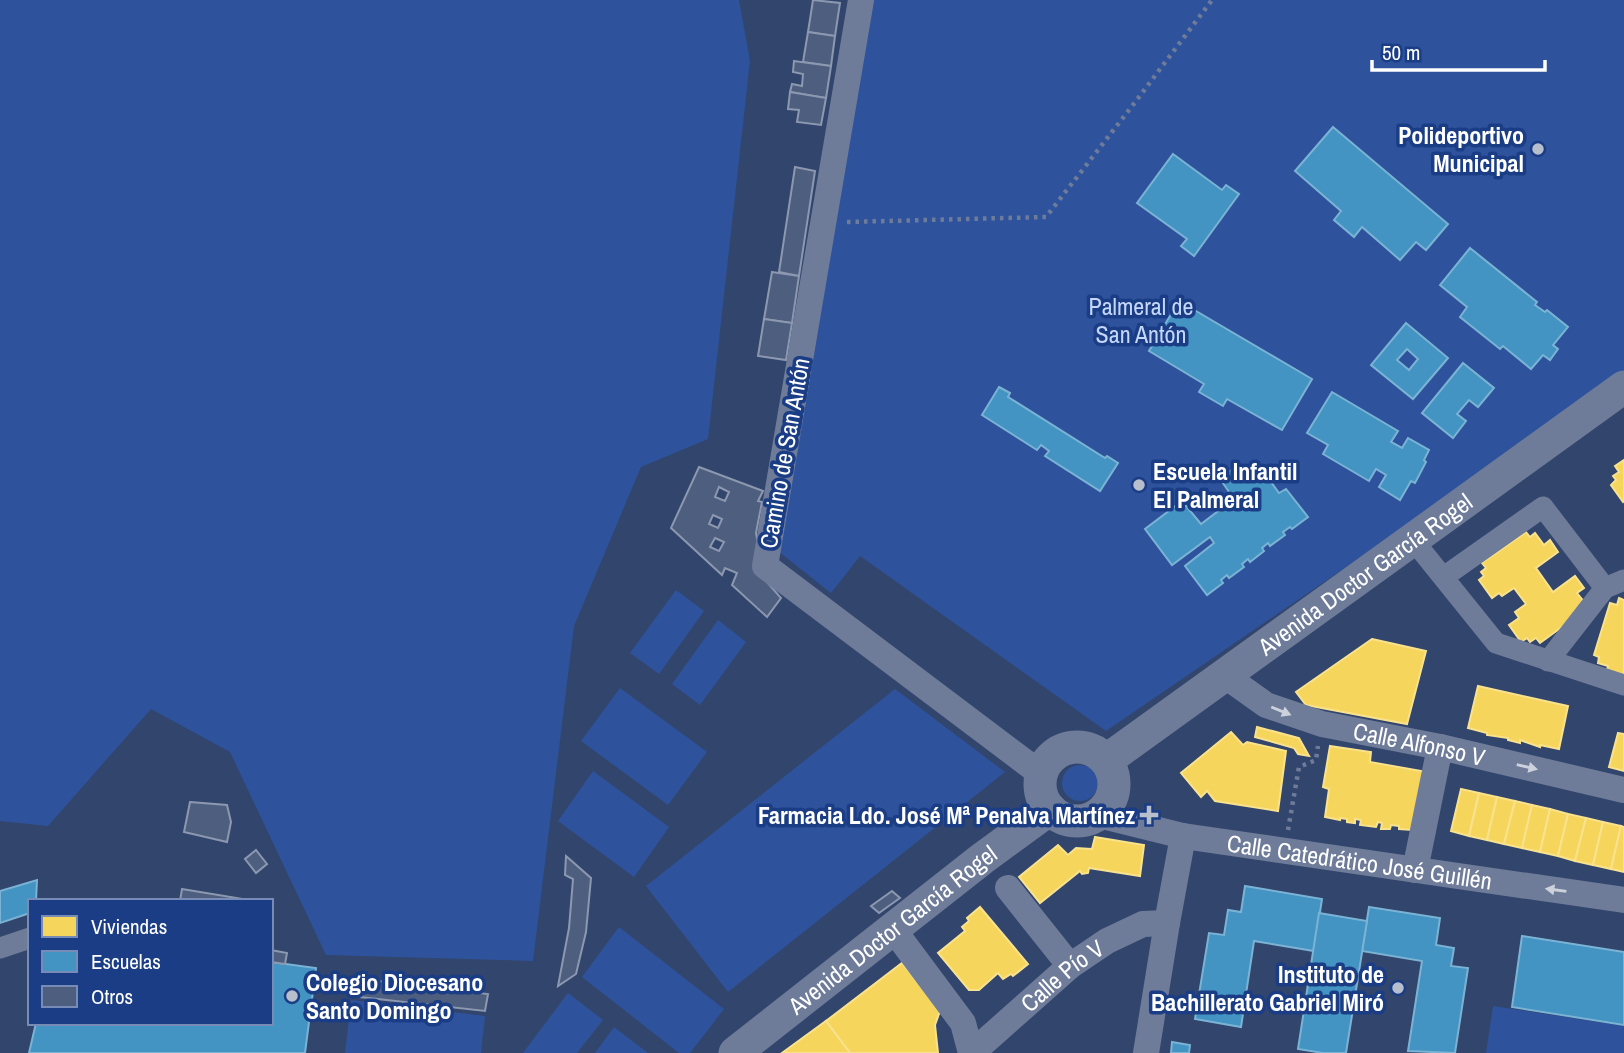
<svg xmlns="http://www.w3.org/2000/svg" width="1624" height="1053" viewBox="0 0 1624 1053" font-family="'Archivo Narrow',sans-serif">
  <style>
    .green { fill: #2e539c }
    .homes { fill: #f6d55c; stroke: #f9e28d; stroke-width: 2 }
    .schools { fill: #4393c3; stroke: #7bb3d5; stroke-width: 2; fill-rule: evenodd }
    .building { fill: #4e5e7e; stroke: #8c98b0; stroke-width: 2; fill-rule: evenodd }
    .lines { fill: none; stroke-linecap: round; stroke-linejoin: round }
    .path { stroke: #6e7c9a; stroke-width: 4.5; stroke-dasharray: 3.5 5; stroke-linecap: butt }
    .pedestrian { stroke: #6e7c9a; stroke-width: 21 }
    .minor { stroke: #6e7c9a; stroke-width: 26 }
    .tertiary { stroke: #6e7c9a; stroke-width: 33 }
    .oneway { fill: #ccd1dc }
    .poi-dot { fill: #b7becc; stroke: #1a3d85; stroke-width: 2.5 }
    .labels { text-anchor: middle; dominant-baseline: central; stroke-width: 7; stroke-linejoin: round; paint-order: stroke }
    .poi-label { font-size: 24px; font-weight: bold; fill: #fff; stroke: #1a3d85; text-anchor: end }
    .park-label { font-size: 24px; fill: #c5d7f9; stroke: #1a3d85 }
    .street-label { font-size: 24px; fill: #fff; stroke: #1a3d85 }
  </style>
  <rect width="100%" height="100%" fill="#32456c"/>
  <g class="green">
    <path d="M0,0h739l11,61 -42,378 -67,28 -67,159 -41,335 -207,-6 -96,-203 -79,-43 -103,117 -48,-5z"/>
    <path d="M868,0h756v377l-518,354 -246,-175 -29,37 -53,-42z"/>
    <path d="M676,590l28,21 -45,63 -29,-21z"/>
    <path d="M718,620l28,22 -46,63 -28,-21z"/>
    <path d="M620,688l87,64 -39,53 -87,-64z"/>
    <path d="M895,689l110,83 -277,220 -82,-106z"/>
    <circle cx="1080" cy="783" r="18"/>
    <path d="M593,771l76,56 -35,50 -76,-56z"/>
    <path d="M619,927l105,82 -34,44h-11l-97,-76z"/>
    <path d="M568,993l35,27 -26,33h-54z"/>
    <path d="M351,1000l134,16 -4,37h-136z"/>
    <path d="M1493,1006l131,20v27h-138z"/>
    <path d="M614,1027l34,26h-53z"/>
  </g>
  <g class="homes">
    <path d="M1624,460v41l-1,1 -12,-17 5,-5 -3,-4 6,-4 -4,-6z"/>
    <path d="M1526,532l4,5 5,-4 9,12 6,-5 8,12 -22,16 17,24 22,-16 9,12 -7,5 8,10 -1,8 -44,32 -4,-5 -6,4 -3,-4 -6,4 -12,-17 10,-7 -4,-6 11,-8 -12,-16 -12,8 -3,-3 -7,5 -13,-18 5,-4 -3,-4 5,-4 -4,-5z"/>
    <path d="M1619,598l5,2v73l-2,6 -16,-5 2,-8 -10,-3 1,-6 -5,-2 16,-52 7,2z"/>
    <path d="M1372,639l54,12 -19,73 -101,-19 -10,-13z"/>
    <path d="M1478,686l90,20 -9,43 -19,-4v2l-20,-7v3l-12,-3v-2l-21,-3v-2l-19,-5z"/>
    <path d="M1257,727l42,11 10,18 -11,-2 -4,-6 -39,-11z"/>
    <path d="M1231,732l12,13 4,-3 39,9 -8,60 -63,-10 -8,-10 -6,6 -20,-24z"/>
    <path d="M1618,733l6,1v37l-15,-4z"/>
    <path d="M1330,746l41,6 -1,10 57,10 -15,58 -13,-1v-3l-8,-1 -1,4h-9l1,-6 -4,-1 -2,5 -16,-2 1,-5 -6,-1v4l-8,-1v-3l-7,-1v2l-15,-3 4,-28 -6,-2z"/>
    <path d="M1461,789l18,4 -10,43 -18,-5z"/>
    <path d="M1479,793l18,4 -10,43 -18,-4z"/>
    <path d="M1497,797l18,4 -11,43 -17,-4z"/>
    <path d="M1515,801l17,4 -10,43 -18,-4z"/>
    <path d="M1532,805l18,4 -10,43 -18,-4z"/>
    <path d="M1550,809l18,5 -10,42 -18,-4z"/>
    <path d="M1568,814l18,4 -11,43 -17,-5z"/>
    <path d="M1586,818l17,4 -10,43 -18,-4z"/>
    <path d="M1603,822l18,4 -10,43 -18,-4z"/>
    <path d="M1621,826l3,1v45l-13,-3z"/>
    <path d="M1095,837l49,8 -4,31 -51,-8 -1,5 -6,1 -2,-3 -40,32 -21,-26 39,-32 10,10 8,-7 16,1z"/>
    <path d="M980,907l48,57 -15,12 -2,-2 -8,5 -5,-6 -19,17h-10l-31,-37 27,-22 -3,-4 7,-6 -2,-3z"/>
    <path d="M902,963l38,48 -5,14 3,28h-88l-24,-32z"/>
    <path d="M826,1021l24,32h-68z"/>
  </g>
  <g class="schools">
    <path d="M1333,127l115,97 -22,26 -10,-8 -16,18 -38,-33 -8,10 -20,-17 7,-9 -46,-40z"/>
    <path d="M1173,154l49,36 4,-5 13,9 -45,62 -13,-10 6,-7 -50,-36z"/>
    <path d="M1470,248l67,54 -2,3 10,7 2,-2 21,17 -15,18 5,4 -8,11 -7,-5 -12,14 -28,-23 -3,3 -40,-32 7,-10 -27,-22z"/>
    <path d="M1179,301l133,78 -30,51 -55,-31 -4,7 -24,-14 5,-8 -55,-33z"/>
    <path d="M1406,323l42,35 -35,41 -42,-34zM1407,349l11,10 -9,11 -12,-10z"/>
    <path d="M1463,363l31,25 -16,19 -9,-7 -12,14 9,7 -13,17 -31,-25z"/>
    <path d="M999,387l11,6 -2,4 97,61 2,-2 11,7 -18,28 -55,-35 4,-5 -8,-6 -4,5 -55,-35z"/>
    <path d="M1332,392l66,39 -7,11 11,6 6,-10 21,12 -5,10 2,2 -11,21 -4,-2 -11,19 -21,-13 7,-12 -10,-6 -7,12 -46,-27 5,-9 -21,-12z"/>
    <path d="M1234,468l5,7 9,-6 9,11 8,-6 14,19 7,-4 22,28 -16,12 -2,-2 -7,5 2,3 -15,11 -2,-3 -6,5 2,3 -14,11 -2,-3 -6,5 2,3 -15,11 -2,-3 -6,5 2,3 -16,12 -22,-29 29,-23 -4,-6 -38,28 -27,-36 37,-28 19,23 33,-25 -14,-20z"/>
    <path d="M37,880l-1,21h-6v12l-30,10v-32z"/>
    <path d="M1245,886l77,13 -8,52 -60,-10 -13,86 -46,-8 14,-86 15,2 4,-25 13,2z"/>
    <path d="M1369,907l71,11 -4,27 18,3 -3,18 17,2 -13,85 -47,-2 14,-90 -60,-10z"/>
    <path d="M1319,913l48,8 -21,132h-23l-25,-4z"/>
    <path d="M1522,936l102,16v73l-112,-18z"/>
    <path d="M271,962l45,6 -11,85h-276l7,-30h235z"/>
    <path d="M1172,1042l18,3 -1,8h-18z"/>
  </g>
  <g class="building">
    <path d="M813,0l27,3 -5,33 -27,-4z"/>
    <path d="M808,32l27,4 -4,30 -28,-4z"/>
    <path d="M794,61l37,5 -5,32 -36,-6 2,-8 10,2 1,-12 -10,-2z"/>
    <path d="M790,92l36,6 -5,27 -24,-3 2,-12 -11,-1z"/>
    <path d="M795,167l20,4 -16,105 -20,-4z"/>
    <path d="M772,272l27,4 -7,47 -28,-4z"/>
    <path d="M764,319l28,4 -6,37 -28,-4z"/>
    <path d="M699,467l64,24 -5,10 4,1 -6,31 6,37 4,11 15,17 -14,19 -35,-32 5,-12 -12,-5 -3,7 -51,-47zM719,487l10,5 -4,9 -10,-4zM713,515l9,4 -4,9 -9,-4zM715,538l9,4 -5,9 -9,-4z"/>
    <path d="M190,802l37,3 4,17 -4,20 -43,-10z"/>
    <path d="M256,850l11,14 -11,9 -11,-14z"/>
    <path d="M566,856l25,22 -5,54 -10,42 -18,12 11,-58 4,-49 -8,-4z"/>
    <path d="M182,889l67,11v1h-69z"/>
    <path d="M892,891l8,7 -21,15 -8,-7z"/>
    <path d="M271,950l16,3 -2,11 -14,-2z"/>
    <path d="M353,978l135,16 -3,17 -134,-15z"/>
  </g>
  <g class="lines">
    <g class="path">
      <path d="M847,222l199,-5 90,-116 76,-101"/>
      <path d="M1288,830l11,-63 17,-7 2,-14"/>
    </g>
    <g class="pedestrian">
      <path d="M1413,540l83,103 128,42"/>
      <path d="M1445,576l98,-69 62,81"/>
      <path d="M1548,661l57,-73 19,-8"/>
      <path d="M0,948l30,-10"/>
    </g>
    <g class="minor">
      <path d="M861,0l-96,566 276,208"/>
      <path id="s1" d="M1224,675l42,30 56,19 118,23 184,43"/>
      <path id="s2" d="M1098,815l85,21 441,64"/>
      <path d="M1415,870l25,-123"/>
      <path d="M1008,888l62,78"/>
      <path d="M893,929l70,94 8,30"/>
      <path id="s3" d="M972,1053l98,-87 37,-25 36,-17 24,-1"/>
      <path d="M1146,1053l21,-130 16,-87"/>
    </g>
    <g class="tertiary">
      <circle cx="1077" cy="784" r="37"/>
      <path id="s4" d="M1107,760l517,-373"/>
      <path id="s5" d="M735,1053l248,-195 67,-49"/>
    </g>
  </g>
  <defs><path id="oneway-solid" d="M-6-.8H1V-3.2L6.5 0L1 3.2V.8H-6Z" transform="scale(1.75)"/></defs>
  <g class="oneway">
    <use href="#oneway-solid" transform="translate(1281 711) rotate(22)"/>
    <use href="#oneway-solid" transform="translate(1527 767) rotate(13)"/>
    <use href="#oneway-solid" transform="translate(1556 890) rotate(-172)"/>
  </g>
  <g class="poi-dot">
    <circle cx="1538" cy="149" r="7"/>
    <circle cx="1139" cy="485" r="7"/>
    <path d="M1145.5 804.5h7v7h7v7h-7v7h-7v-7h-7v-7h7z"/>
    <circle cx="1398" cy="988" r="7"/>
    <circle cx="292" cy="996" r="7"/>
  </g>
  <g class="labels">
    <g class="poi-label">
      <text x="1524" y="135">Polideportivo<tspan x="1524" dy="28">Municipal</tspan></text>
      <text x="1153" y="471" text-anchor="start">Escuela Infantil<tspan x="1153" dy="28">El Palmeral</tspan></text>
      <text x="1135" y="815">Farmacia Ldo. José Mª Penalva Martínez</text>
      <text x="1384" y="974">Instituto de<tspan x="1384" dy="28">Bachillerato Gabriel Miró</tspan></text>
      <text x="306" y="982" text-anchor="start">Colegio Diocesano<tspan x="306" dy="28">Santo Domingo</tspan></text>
    </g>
    <g class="park-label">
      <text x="1141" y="306">Palmeral de<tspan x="1141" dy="28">San Antón</tspan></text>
    </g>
    <g class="street-label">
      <text transform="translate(784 453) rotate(-80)">Camino de San Antón</text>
      <text stroke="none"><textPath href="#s4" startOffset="318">Avenida Doctor García Rogel</textPath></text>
      <text stroke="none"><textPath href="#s1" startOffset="210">Calle Alfonso V</textPath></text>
      <text stroke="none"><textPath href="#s2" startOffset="266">Calle Catedrático José Guillén</textPath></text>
      <text stroke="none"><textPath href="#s5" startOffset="200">Avenida Doctor García Rogel</textPath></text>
      <text stroke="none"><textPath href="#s3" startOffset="119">Calle Pío V</textPath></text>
    </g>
  </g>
  <rect x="28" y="899" width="245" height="126" fill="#1a3d85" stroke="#768bb6" stroke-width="2"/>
  <rect x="42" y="916" width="35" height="21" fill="#f6d55c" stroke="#768bb6" stroke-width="2"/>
  <text x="91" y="934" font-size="21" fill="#ffffff">Viviendas</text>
  <rect x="42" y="951" width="35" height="21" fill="#4393c3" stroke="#768bb6" stroke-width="2"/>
  <text x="91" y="969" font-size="21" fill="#ffffff">Escuelas</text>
  <rect x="42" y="986" width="35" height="21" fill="#4e5e7e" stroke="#768bb6" stroke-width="2"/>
  <text x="91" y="1004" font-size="21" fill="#ffffff">Otros</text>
  <path d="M1372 60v10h173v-10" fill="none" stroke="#ffffff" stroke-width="3.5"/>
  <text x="1382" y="60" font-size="21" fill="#ffffff" stroke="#1a3d85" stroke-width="5" paint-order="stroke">50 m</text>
</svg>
